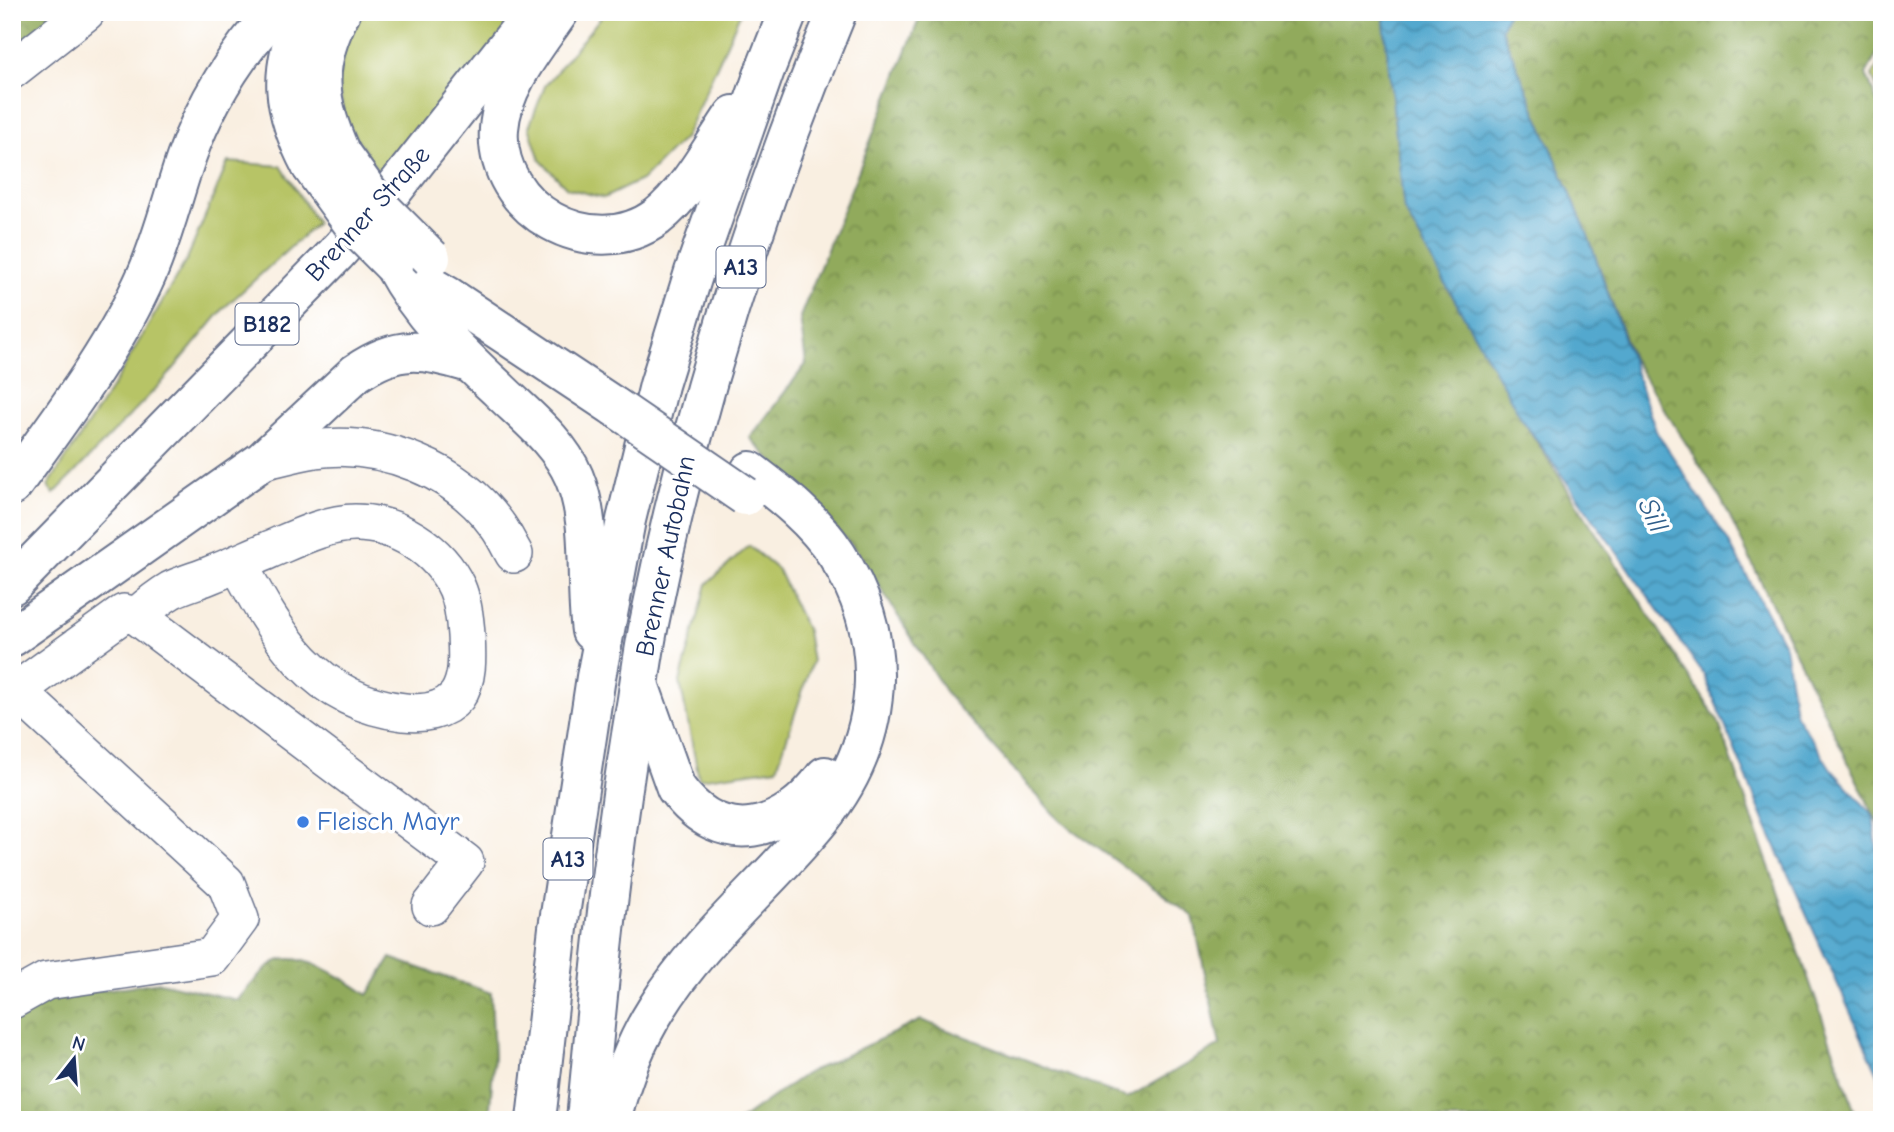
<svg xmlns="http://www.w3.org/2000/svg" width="1894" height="1132" viewBox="0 0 1894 1132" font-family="'Comic Neue',sans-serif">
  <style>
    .green { fill: #b7c466; stroke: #697a62; stroke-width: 2 }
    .forest { fill: url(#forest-crowns); stroke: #566c5c; stroke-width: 2 }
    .water { fill: url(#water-waves); stroke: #366c96; stroke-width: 2 }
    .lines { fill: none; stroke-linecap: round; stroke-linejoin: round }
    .minor-casing { stroke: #69728c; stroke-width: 40 }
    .major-casing { stroke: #69728c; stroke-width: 42 }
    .highway-casing { stroke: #69728c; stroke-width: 42 }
    .minor { stroke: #fff; stroke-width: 37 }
    .major { stroke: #fff; stroke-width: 38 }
    .highway { stroke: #fff; stroke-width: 38 }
    .highway-bridge-casing { stroke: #69728c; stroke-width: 42; stroke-linecap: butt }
    .highway-bridge { stroke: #fff; stroke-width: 38 }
    .shop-dot { fill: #3f7fe0; stroke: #fff; stroke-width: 2.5 }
    .labels { text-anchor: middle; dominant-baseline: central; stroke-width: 7; stroke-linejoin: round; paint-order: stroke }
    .shield { fill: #fff; stroke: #5f6d8e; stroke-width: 2 }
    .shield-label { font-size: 24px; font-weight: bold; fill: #1b2f5e }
    .street-label { font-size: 26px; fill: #1b2f5e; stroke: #fff }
    .shop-label { font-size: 26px; fill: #366cbe; stroke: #fff; text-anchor: start }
    .water-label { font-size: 28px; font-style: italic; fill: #315f8b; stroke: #fff }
  </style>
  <defs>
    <pattern id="forest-crowns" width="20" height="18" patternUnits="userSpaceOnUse" patternTransform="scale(1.75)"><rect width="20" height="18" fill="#91aa5b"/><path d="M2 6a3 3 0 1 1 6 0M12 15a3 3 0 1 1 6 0" fill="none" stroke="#768b4e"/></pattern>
    <pattern id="water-waves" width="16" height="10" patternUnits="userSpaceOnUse" patternTransform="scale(1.75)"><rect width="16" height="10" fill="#52a8ce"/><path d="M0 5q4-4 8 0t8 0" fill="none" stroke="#4389aa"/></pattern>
  </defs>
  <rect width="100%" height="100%" fill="#fff"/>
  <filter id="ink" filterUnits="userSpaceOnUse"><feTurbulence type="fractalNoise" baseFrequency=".0143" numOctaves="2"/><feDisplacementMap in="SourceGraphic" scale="14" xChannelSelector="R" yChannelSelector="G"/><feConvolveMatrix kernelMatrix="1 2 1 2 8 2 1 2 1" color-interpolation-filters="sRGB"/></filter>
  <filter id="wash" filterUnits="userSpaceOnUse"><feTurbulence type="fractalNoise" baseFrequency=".00686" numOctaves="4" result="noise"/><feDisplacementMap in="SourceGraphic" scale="28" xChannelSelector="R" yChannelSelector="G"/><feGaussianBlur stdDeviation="1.57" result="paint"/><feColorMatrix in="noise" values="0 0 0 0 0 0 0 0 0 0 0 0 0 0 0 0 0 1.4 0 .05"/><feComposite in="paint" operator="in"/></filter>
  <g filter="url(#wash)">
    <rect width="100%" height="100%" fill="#f9efe1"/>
    <g class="green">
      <path d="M361,12h157l-25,34 -115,125 -33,-51 -7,-37 8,-43z"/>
      <path d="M605,12h136l-56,125 -42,42 -39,19 -37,-10 -27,-28 -11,-33 16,-41z"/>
      <path d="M1882,58v42l-10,-24z"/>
      <path d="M228,162l53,4 36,57 -93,85 -58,70 -112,116 -6,-8 66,-102 73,-125z"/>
      <path d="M749,546l29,24 29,61 5,31 -35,106 -78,11 -19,-97 27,-98z"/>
    </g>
    <g class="forest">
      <path d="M12,12h74l-74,62z"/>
      <path d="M922,12h466l-4,9 20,189 118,209 196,302 140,399h-1118l65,-46 116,-54 206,78 93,-53 -27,-129 -133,-95 -112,-125 -90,-144 -108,-114 56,-74 -6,-47z"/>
      <path d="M1508,12h374v33l-16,29 16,40v718l-161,-333 -89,-141 -45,-125 -86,-204z"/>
      <path d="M391,958l100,35 3,63 -5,64h-477v-104l33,-18 115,-16 77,18c11,-11 23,-27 35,-36 25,-18 76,17 96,31z"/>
    </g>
    <path class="water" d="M1388,12h120l-7,17 86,204 69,198 72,110 57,105 10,67 36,56 42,46 9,75v230l-3,-44 -113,-251 -62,-150 -182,-256 -118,-209 -20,-189z"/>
  </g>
  <g filter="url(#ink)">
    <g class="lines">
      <g class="minor-casing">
        <g id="minor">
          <path d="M12,70l74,-58"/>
          <path d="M262,461c17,-4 35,-9 53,-12 66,-9 143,21 182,76 7,9 11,19 17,29"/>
          <path d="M137,616c10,-9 22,-19 34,-26 12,-6 27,-10 39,-15 20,-8 40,-17 59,-25 26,-11 57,-27 86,-27 42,0 84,26 102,65 6,14 8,31 9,47 1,19 3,44 -9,61 -13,16 -35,18 -53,16 -90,-10 -128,-77 -166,-149"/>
          <path d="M12,694l112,-81 13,3 328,246 -34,44"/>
          <path d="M12,1000l34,-19 166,-24 28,-38 -14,-36 -209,-192"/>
        </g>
      </g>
      <g class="major-casing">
        <g id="major">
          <path d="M12,486c49,-68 101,-135 135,-212 16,-37 26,-78 39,-116 19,-54 50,-104 89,-146"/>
          <path d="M12,585l324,-331 59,-66 139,-176"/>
        </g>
      </g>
      <g class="highway-casing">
        <g id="highway">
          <path d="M303,12c-25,60 -22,97 8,154"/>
          <path d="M559,12c-24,35 -57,74 -60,117 -6,80 93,136 158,88 31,-24 55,-70 77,-102"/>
          <path d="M341,154c-24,-53 -28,-89 0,-142"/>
          <path d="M394,266c25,47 64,86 103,122 27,27 62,53 77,89 20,48 10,103 17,154"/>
          <path d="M399,268l50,29 166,110"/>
          <path d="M12,637l250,-176 94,-88c43,-30 67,-23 114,-10"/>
          <path d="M641,690l35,98c46,63 109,44 149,-12"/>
          <path d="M536,1120l22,-192 38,-251 30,-157 33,-135 35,-113 71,-202 23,-58"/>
          <path d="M586,1120c13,-141 27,-282 51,-421 4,-29 8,-57 14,-85 42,-207 105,-407 186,-602"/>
          <path d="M611,1120c10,-39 24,-78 46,-112 44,-71 111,-124 163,-188 64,-79 73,-178 17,-265 -22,-34 -55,-60 -87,-84"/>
        </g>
      </g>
      <use href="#minor" class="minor"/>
      <use href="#major" class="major"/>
      <use href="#highway" class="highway"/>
      <g class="highway-bridge-casing">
        <g id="highway-bridge">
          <path d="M341,154l36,50 54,54"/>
          <path d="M311,166l45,62 38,38"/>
          <path d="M615,407l130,89"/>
        </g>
      </g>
      <use href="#highway-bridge" class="highway-bridge"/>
    </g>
  </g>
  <circle class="shop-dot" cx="303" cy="822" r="7"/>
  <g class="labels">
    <g class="shield">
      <rect x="716.5" y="246.5" width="49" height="41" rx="5"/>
      <rect x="235.5" y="303.5" width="63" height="41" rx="5"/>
      <rect x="543.5" y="838.5" width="49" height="41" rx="5"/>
    </g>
    <g class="shield-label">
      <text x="741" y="267">A13</text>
      <text x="267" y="324">B182</text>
      <text x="568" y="859">A13</text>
    </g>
    <g class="street-label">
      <text transform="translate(368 214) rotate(-48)">Brenner Straße</text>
      <text transform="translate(666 556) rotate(-78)">Brenner Autobahn</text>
    </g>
    <g class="shop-label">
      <text x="317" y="822">Fleisch Mayr</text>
    </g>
    <g class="water-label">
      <text transform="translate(1653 515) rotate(65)">Sill</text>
    </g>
  </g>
  <rect width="1894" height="1132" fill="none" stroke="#fff" stroke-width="42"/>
  <g transform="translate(74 1059) rotate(17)" stroke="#ffffff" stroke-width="5" paint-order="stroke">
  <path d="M0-5L12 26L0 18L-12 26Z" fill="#1b2f5e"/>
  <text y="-10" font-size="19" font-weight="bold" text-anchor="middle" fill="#1b2f5e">N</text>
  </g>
</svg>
